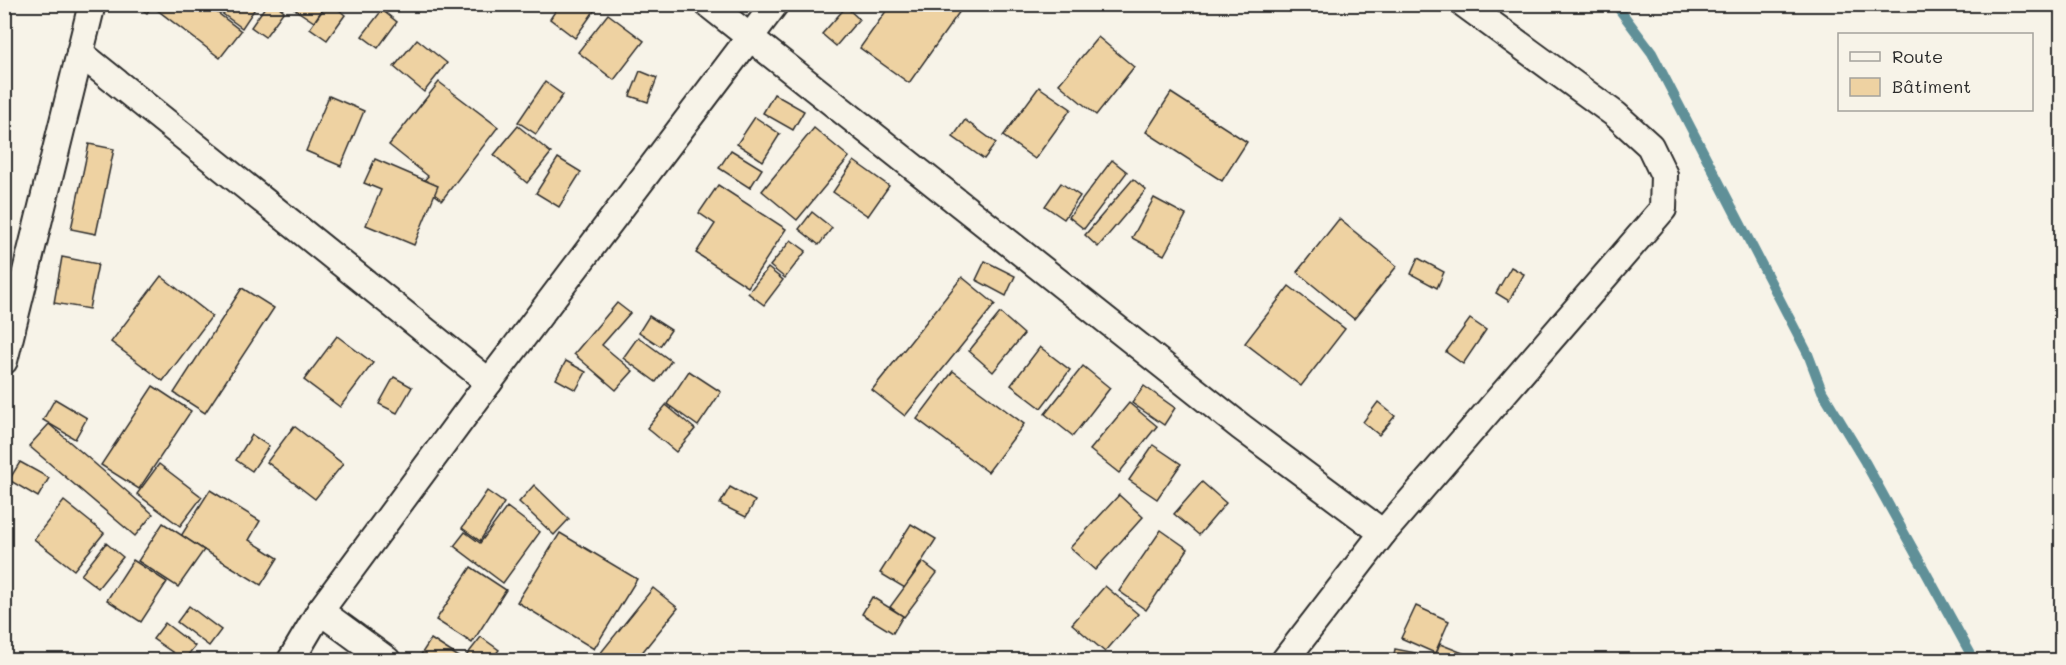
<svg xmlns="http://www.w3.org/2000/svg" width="2066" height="665" viewBox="0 0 2066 665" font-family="Mali,sans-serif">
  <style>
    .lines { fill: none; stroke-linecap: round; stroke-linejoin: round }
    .stream { stroke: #609098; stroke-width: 10 }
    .building { fill: #eed2a2; stroke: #2b2b2b; stroke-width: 1.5 }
    .street-casing { stroke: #2b2b2b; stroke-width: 30 }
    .street { stroke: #f7f3e8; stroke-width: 26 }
  </style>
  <rect width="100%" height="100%" fill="#f7f3e8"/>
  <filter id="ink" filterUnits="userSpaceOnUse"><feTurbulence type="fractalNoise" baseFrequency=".0167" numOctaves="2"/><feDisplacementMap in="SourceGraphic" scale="12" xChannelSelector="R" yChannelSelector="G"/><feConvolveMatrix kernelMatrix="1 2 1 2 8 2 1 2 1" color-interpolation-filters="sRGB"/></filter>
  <g filter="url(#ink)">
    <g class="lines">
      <path class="stream" d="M1613,4l6,5 33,44 156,301 14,37 43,71 109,198"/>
    </g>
    <g class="building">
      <path d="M134,4h19l-6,9z"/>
      <path d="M160,4h46l35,27 -21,27 -64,-49z"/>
      <path d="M209,4h49l-16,24z"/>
      <path d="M267,4h8l9,7 -19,26 -14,-10z"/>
      <path d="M287,4h39l-12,18z"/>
      <path d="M327,4h5l13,11 -18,25 -17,-12z"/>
      <path d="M560,4h39l-24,34 -25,-19z"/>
      <path d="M891,4h74l-56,79 -49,-35z"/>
      <path d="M846,7l13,12 -23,27 -14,-12z"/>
      <path d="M382,10l15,12 -19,26 -16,-12z"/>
      <path d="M608,14l36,27 -30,39 -36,-28z"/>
      <path d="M1098,37l36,30 -38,48 -37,-31z"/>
      <path d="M417,39l30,24 -23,29 -30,-25z"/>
      <path d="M640,71l17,7 -9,24 -18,-6z"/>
      <path d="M439,82l59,45 -56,73 -21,-16 7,-8 -39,-31z"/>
      <path d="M545,82l18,13 -27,39 -18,-12z"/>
      <path d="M1039,87l32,22 -36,50 -32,-23z"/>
      <path d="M1171,93l76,49 -25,39 -76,-49z"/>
      <path d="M774,94l30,17 -11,19 -30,-17z"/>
      <path d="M329,96l35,15 -23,55 -35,-15z"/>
      <path d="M755,117l25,17 -17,27 -26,-17z"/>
      <path d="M965,120l31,23 -12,16 -31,-22z"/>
      <path d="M518,126l33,27 -24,30 -33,-28z"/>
      <path d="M814,128l35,29 -52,63 -35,-29z"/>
      <path d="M89,144l25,5 -18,85 -25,-5z"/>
      <path d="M731,150l31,19 -12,19 -31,-20z"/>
      <path d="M558,158l23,14 -22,35 -23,-14z"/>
      <path d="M375,159l63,27 -24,59 -48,-20 15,-35 -17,-7z"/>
      <path d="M1112,160l15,12 -43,57 -15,-12z"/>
      <path d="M854,161l35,25 -21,30 -35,-24z"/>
      <path d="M1133,179l13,11 -48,57 -13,-12z"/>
      <path d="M1061,183l19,13 -16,23 -19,-13z"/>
      <path d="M718,185l68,44 -38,58 -52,-34 19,-29 -16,-11z"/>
      <path d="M1154,198l32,17 -22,40 -32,-17z"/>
      <path d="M812,212l20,16 -13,17 -20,-16z"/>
      <path d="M1339,219l58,47 -43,53 -57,-47z"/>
      <path d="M791,240l15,11 -21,27 -15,-12z"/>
      <path d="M62,257l36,7 -9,45 -35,-6z"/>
      <path d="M1418,258l26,14 -7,16 -26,-14z"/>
      <path d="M985,261l30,15 -9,20 -30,-16z"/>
      <path d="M1511,267l13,7 -15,27 -13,-8z"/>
      <path d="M768,268l15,12 -19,25 -16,-12z"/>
      <path d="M161,276l51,40 -49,65 -52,-39z"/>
      <path d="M962,277l33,27 -90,112 -33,-26z"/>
      <path d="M1289,286l56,43 -44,57 -56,-43z"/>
      <path d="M242,288l32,20 -69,105 -31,-20z"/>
      <path d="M617,303l13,10 -28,32 31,26 -17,19 -42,-36z"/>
      <path d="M1000,313l24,21 -31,38 -24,-21z"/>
      <path d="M649,316l22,14 -11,16 -21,-14z"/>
      <path d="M1470,319l16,11 -23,34 -17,-12z"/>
      <path d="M337,336l36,27 -33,44 -36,-27z"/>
      <path d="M638,337l33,24 -15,21 -33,-24z"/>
      <path d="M1040,347l30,23 -29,38 -30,-23z"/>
      <path d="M566,361l20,11 -10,18 -20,-11z"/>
      <path d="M1083,366l27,22 -37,48 -28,-22z"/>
      <path d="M689,371l32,21 -23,34 -31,-22z"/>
      <path d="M953,371l71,53 -36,48 -71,-53z"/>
      <path d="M394,377l18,10 -15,26 -18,-9z"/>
      <path d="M153,386l38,25 -52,78 -38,-24z"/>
      <path d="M1144,386l31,22 -11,17 -32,-22z"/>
      <path d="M55,399l32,19 -12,21 -32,-19z"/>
      <path d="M1378,402l17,14 -16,19 -16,-13z"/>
      <path d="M1129,403l28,23 -38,47 -29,-23z"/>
      <path d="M666,405l29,24 -19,23 -29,-24z"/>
      <path d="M49,424l104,90 -18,22 -106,-90z"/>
      <path d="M294,426l49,38 -28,35 -48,-37z"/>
      <path d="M252,435l17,11 -17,25 -16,-11z"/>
      <path d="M1153,445l28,19 -24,35 -28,-19z"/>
      <path d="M20,462l29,16 -11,19 -29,-17z"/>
      <path d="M159,464l43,33 -22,29 -43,-32z"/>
      <path d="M1202,482l24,21 -27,32 -25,-21z"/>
      <path d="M534,485l35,34 -15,16 -35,-33z"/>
      <path d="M730,487l25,14 -9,16 -26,-13z"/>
      <path d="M210,490l50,31 -11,19 29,18 -17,27 -80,-49z"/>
      <path d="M487,491l17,12 -24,38 -18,-13z"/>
      <path d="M1119,495l24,22 -48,53 -25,-22z"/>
      <path d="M64,501l40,32 -30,37 -40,-31z"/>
      <path d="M507,507l33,25 -37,51 -49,-37 11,-14 15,11z"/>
      <path d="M163,523l41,27 -26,37 -40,-26z"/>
      <path d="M911,524l25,15 -31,49 -25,-15z"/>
      <path d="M1161,530l27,19 -42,61 -27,-19z"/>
      <path d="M560,533l77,46 -43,70 -77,-47z"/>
      <path d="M106,543l17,14 -25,31 -17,-13z"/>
      <path d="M133,560l34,22 -26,40 -34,-22z"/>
      <path d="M923,562l14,11 -33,44 -14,-10z"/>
      <path d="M471,567l35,23 -34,53 -36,-23z"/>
      <path d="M1105,586l33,28 -33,38 -33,-28z"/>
      <path d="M653,588l25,20 -42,52h-30l-7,-5z"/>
      <path d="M872,597l31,19 -10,17 -31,-19z"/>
      <path d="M189,606l32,24 -12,16 -32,-24z"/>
      <path d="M1416,606l33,15 -14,32 -34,-15z"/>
      <path d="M165,623l30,23 -11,14 -31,-21z"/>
      <path d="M481,637l18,13 -8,10h-28z"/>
      <path d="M431,639l28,18 -3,3h-29l-7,-4z"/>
      <path d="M1440,644l38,15v1h-44z"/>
      <path d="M1395,649l21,4 -2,7h-21z"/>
    </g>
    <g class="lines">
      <g class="street-casing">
        <g id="street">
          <path d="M708,4l533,423 142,106"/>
          <path d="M80,53l409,329"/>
          <path d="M4,361l88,-357"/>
          <path d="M320,611l67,49"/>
          <path d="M291,660l29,-49 169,-229 286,-378"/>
          <path d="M1285,660l98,-127 280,-324 1,-34 -14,-29 -34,-31 -152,-111"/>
        </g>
      </g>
      <use href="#street" class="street"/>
    </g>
  </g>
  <rect width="2066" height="665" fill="none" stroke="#f7f3e8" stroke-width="24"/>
  <rect x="12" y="12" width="2042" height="641" fill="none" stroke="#2b2b2b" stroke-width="2" filter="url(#ink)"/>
  <rect x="1838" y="33" width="195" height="78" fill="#f7f3e8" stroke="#a5a39c" stroke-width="1.5"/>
  <rect x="1850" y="52" width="30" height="9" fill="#f7f3e8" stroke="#a5a39c" stroke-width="1.5"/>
  <text x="1892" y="63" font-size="18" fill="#2b2b2b">Route</text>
  <rect x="1850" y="78" width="30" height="18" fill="#eed2a2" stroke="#a5a39c" stroke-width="1.5"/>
  <text x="1892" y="93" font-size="18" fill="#2b2b2b">Bâtiment</text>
</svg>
